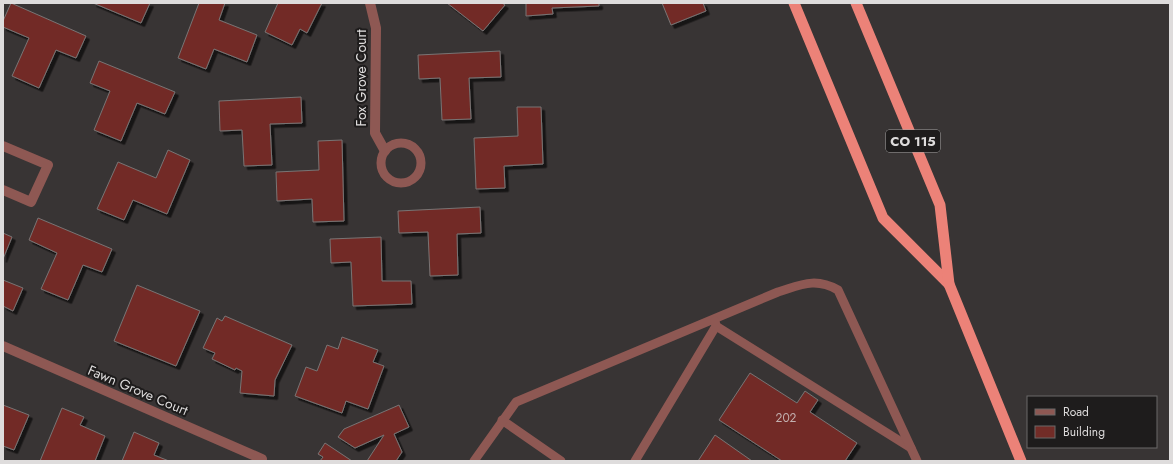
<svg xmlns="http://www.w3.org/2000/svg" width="1173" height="464" viewBox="0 0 1173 464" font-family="Jost,sans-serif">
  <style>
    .building { fill: #722c27; stroke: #787474; filter: url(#shadow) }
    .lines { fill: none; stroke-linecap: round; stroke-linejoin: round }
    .service { stroke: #8e5853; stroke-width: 9 }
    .minor { stroke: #8e5853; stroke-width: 10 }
    .trunk { stroke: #ec8278; stroke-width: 11 }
    .labels { text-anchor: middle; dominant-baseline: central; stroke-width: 4; stroke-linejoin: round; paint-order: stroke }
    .number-label { font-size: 12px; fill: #c3b0af }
    .shield { fill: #1e1c1c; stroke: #a4a2a2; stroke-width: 1 }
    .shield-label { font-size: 13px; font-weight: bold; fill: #dedcdc }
    .street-label { font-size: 14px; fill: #dedcdc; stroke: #1e1c1c }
  </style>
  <defs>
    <filter id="shadow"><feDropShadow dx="3.5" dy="3.5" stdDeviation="0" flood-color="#0009"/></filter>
  </defs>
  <rect width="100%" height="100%" fill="#383434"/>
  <g class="building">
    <path d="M11,3l75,33 -10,22 -20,-8 -17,38 -27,-12 17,-38 -26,-11v-6z"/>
    <path d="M93,3h57l-9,20z"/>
    <path d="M199,3h26l-6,17 38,15 -10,27 -33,-13 -8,20 -28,-11z"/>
    <path d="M278,3h44l-15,30 -7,-4 -8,16 -27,-13z"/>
    <path d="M447,3h55l3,2 -22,26z"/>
    <path d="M526,3h73v3l-47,2 1,6 -27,2z"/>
    <path d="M662,3h41l3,8 -35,14z"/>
    <path d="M500,51l1,26 -32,1 2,41 -29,1 -2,-42 -21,1 -1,-24z"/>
    <path d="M99,61l76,31 -10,22 -28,-11 -16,38 -27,-11 16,-39 -20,-8z"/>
    <path d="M301,97l1,26 -32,1 2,41 -28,1 -2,-36 -22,1 -1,-30z"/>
    <path d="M517,107h24l2,57 -39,2 1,22 -29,1 -2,-51 44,-2z"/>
    <path d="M342,140l2,81 -31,1 -1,-23 -35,2 -1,-29 43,-2 -1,-29z"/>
    <path d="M168,150l22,10 -23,54 -34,-14 -9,20 -27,-11 21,-47 38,16z"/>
    <path d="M480,207l1,26 -24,1 1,41 -28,1 -2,-44 -29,1 -1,-22z"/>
    <path d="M38,218l74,31 -10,23 -19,-7 -15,35 -27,-11 16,-36 -28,-13z"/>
    <path d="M3,233l9,4 -9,22z"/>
    <path d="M381,237l1,44h29l1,23 -59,2 -2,-44 -20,1 -1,-24z"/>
    <path d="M3,280l20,8 -10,23 -10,-5z"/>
    <path d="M137,285l63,26 -24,55 -62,-25z"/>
    <path d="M225,316l67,29 -17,35 -1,16 -34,-3 2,-22 -6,-3 -1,2 -23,-11 3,-6 -12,-5 14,-30 5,3z"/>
    <path d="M342,337l36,13 -5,12 11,4 -16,43 -22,-8 -4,12 -47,-17 11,-29 11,4 10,-26 11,4z"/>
    <path d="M750,373l47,30 8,-12 13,9 -8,12 47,31 -12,18h-63l-63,-41z"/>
    <path d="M3,405l26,10 -15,35 -11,-4z"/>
    <path d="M399,405l10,22 -15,7 8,18 -6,9h-29l17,-26 -29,13 -17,-11 6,-8z"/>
    <path d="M62,408l22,9 -4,8 25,11 -10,25h-55z"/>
    <path d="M134,432l25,11 -5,12 15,6h-47z"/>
    <path d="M715,435l37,26h-54z"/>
    <path d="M325,443l27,18h-32l3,-4 -5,-3z"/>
  </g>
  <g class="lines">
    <g class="service">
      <circle cx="401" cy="163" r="20"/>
      <path d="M716,326l195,122"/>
      <path d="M502,420l59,41"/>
      <path d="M474,461l42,-59 262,-110c23,-7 37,-15 60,-2l79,171"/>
      <path d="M635,461l81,-135 -1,-5"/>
    </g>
    <g class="minor">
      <path d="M370,3l6,25 -1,105 10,18"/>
      <path d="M3,146l45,19 -17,37 -28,-12"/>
      <path d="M3,346l259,113"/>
    </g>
    <g class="trunk">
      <path d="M794,3l89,215 66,66"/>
      <path d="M856,3l84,202 9,79 72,177"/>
    </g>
  </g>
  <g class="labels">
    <g class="number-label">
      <text x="786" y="418">202</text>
    </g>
    <rect class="shield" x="886" y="130" width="54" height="22" rx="3"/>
    <g class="shield-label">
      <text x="913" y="141">CO 115</text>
    </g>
    <g class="street-label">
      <text transform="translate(361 78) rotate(-90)">Fox Grove Court</text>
      <text transform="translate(138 390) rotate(23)">Fawn Grove Court</text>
    </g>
  </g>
  <rect width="1173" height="464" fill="none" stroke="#dedcdc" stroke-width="8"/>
  <rect x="1027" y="396" width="130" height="52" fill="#1e1c1c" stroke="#6b6969"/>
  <rect x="1035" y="409" width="20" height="6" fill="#8e5853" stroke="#6b6969"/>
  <text x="1063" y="416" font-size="12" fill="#dedcdc">Road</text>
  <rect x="1035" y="426" width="20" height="12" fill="#722c27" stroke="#6b6969"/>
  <text x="1063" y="436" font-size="12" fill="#dedcdc">Building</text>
</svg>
